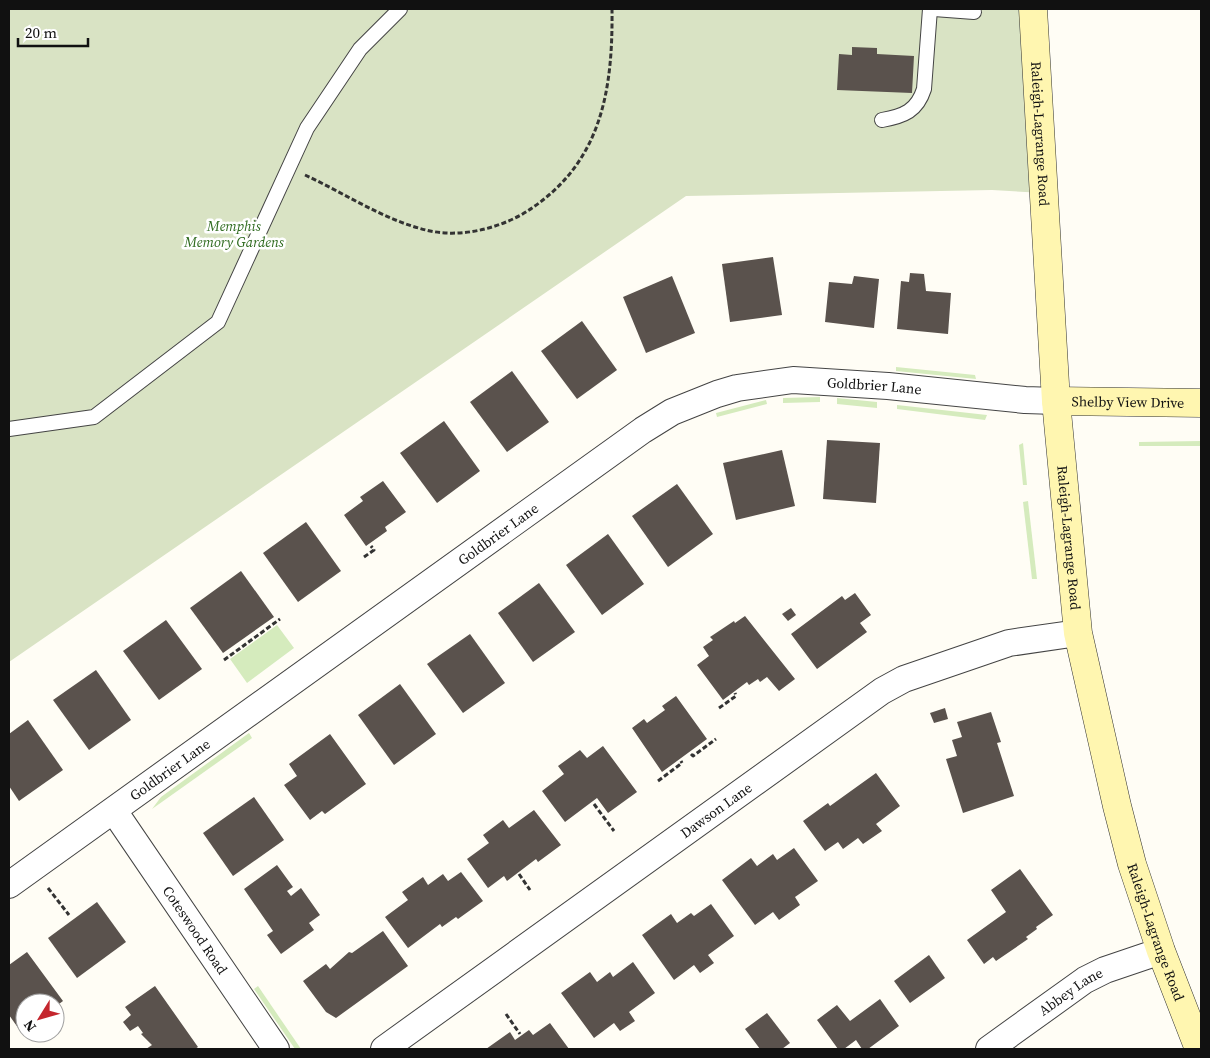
<svg xmlns="http://www.w3.org/2000/svg" width="1210" height="1058" viewBox="0 0 1210 1058" font-family="'Source Serif 4',serif">
  <style>
    .green { fill: #d5ebbd }
    .cemetery { fill: #d9e3c4 }
    .building { fill: #5a524d }
    .lines { fill: none; stroke-linecap: round; stroke-linejoin: round }
    .lane-casing { stroke: #444; stroke-width: 16 }
    .street-casing { stroke: #444; stroke-width: 28 }
    .secondary-casing { stroke: #333; stroke-width: 29 }
    .path { stroke: #333; stroke-width: 3; stroke-dasharray: 5 2.5; stroke-linecap: butt }
    .lane { stroke: #fff; stroke-width: 14 }
    .street { stroke: #fff; stroke-width: 26 }
    .secondary { stroke: #fff6b0; stroke-width: 28 }
    .labels { text-anchor: middle; dominant-baseline: central; stroke-width: 5; stroke-linejoin: round; paint-order: stroke }
    .street-label { font-size: 14px; fill: #111; stroke: #fff }
    .park-label { font-size: 14px; font-style: italic; fill: #2f6b1f; stroke: #fff }
  </style>
  <rect width="100%" height="100%" fill="#fffdf5"/>
  <g class="green">
    <path d="M896,367l79,8 1,4 -80,-8z"/>
    <path d="M820,397v5l-37,1v-5z"/>
    <path d="M837,398l40,4v6l-40,-4z"/>
    <path d="M766,400l1,4 -50,13 -1,-4z"/>
    <path d="M897,405l90,10 -2,5 -88,-11z"/>
    <path d="M1201,441v5h-62v-4z"/>
    <path d="M1023,443l4,42h-4l-4,-40z"/>
    <path d="M1028,501l9,78h-5l-9,-77z"/>
    <path d="M277,625l17,23 -47,35 -17,-24z"/>
    <path d="M249,733l3,5 -100,71 9,-12z"/>
    <path d="M258,986l43,63h-6l-41,-60z"/>
  </g>
  <path class="cemetery" d="M9,9h1024l11,184 -52,-3 -306,6 -677,466z"/>
  <g class="building">
    <path d="M852,47l25,1v6l37,2 -2,37 -75,-3 2,-36 13,1z"/>
    <path d="M773,257l9,58 -52,7 -8,-58z"/>
    <path d="M910,273l14,1 2,17 25,2 -3,41 -51,-5 4,-48 8,1z"/>
    <path d="M672,276l23,57 -49,20 -23,-56z"/>
    <path d="M854,276l25,3 -5,49 -49,-6 4,-40 23,2z"/>
    <path d="M582,321l35,49 -40,29 -36,-48z"/>
    <path d="M512,371l37,51 -42,30 -37,-50z"/>
    <path d="M444,421l36,50 -43,32 -37,-50z"/>
    <path d="M827,440l53,3 -4,60 -53,-4z"/>
    <path d="M782,450l13,56 -59,14 -13,-57z"/>
    <path d="M383,481l23,31 -21,15 2,4 -21,15 -22,-31 19,-14 -3,-4z"/>
    <path d="M677,484l36,50 -45,33 -36,-51z"/>
    <path d="M306,522l35,49 -43,31 -35,-49z"/>
    <path d="M608,534l36,50 -42,31 -36,-50z"/>
    <path d="M241,571l33,46 -51,36 -33,-45z"/>
    <path d="M539,583l36,49 -42,30 -35,-49z"/>
    <path d="M855,593l16,22 -11,8 7,9 -50,37 -26,-35 51,-38 3,4z"/>
    <path d="M791,608l5,7 -8,6 -6,-7z"/>
    <path d="M745,616l50,63 -16,12 -12,-14 -7,5 -2,-3 -9,6 -2,-3 -24,18 -26,-35 12,-9 -6,-9 10,-7 -3,-3 24,-16 1,2z"/>
    <path d="M166,620l36,49 -43,31 -36,-49z"/>
    <path d="M470,634l35,49 -42,30 -36,-49z"/>
    <path d="M96,670l35,50 -42,30 -36,-50z"/>
    <path d="M400,684l36,50 -42,31 -36,-50z"/>
    <path d="M676,696l31,43 -45,33 -30,-44 12,-9 3,4 18,-13 -3,-4z"/>
    <path d="M945,708l3,11 -14,4 -4,-10z"/>
    <path d="M991,712l10,30 -4,1 17,53 -51,17 -17,-54 11,-3 -5,-16 10,-3 -5,-15z"/>
    <path d="M28,720l35,50 -44,31 -10,-15v-52z"/>
    <path d="M330,734l36,50 -41,30 -3,-3 -12,9 -26,-35 13,-9 -8,-12z"/>
    <path d="M603,746l34,46 -29,21 -11,-15 -32,24 -23,-31 22,-17 -6,-8 22,-16 7,8z"/>
    <path d="M876,773l24,33 -24,18 6,7 -19,13 -5,-6 -15,11 -5,-7 -13,9 -22,-30 25,-18 2,3z"/>
    <path d="M254,797l30,43 -51,36 -30,-43z"/>
    <path d="M534,810l27,35 -23,17 -2,-3 -29,22 -3,-5 -16,12 -21,-29 22,-16 -6,-8 20,-15 6,8z"/>
    <path d="M794,848l24,33 -23,16 5,8 -21,15 -6,-8 -18,13 -33,-45 29,-22 6,8 16,-12 4,6z"/>
    <path d="M277,865l16,22 -6,4 4,5 10,-8 19,27 -11,8 5,7 -33,24 -14,-19 6,-4 -29,-42z"/>
    <path d="M1020,869l33,46 -17,12 1,2 -11,8 2,2 -32,22 -3,-4 -9,7 -17,-24 39,-28 -15,-22z"/>
    <path d="M461,872l22,29 -25,18 -2,-2 -14,10 -2,-3 -32,24 -23,-31 23,-17 -6,-8 21,-15 5,8 15,-11 5,7z"/>
    <path d="M97,902l29,40 -49,36 -29,-40z"/>
    <path d="M711,904l23,32 -26,19 6,8 -14,10 -6,-8 -20,15 -32,-45 29,-21 6,9 14,-10 3,3z"/>
    <path d="M383,931l25,35 -72,52 -10,-6 -23,-31 23,-17 4,5 19,-17 3,1z"/>
    <path d="M27,952l36,49 -8,6v-4h-30v26l-4,3 -12,-17v-50z"/>
    <path d="M929,955l16,23 -35,25 -16,-22z"/>
    <path d="M633,962l22,31 -26,19 6,9 -15,10 -6,-8 -20,15 -33,-45 29,-21 7,10 13,-10 3,5z"/>
    <path d="M155,986l43,61 -3,2h-49l6,-4 -11,-11 2,-1 -5,-7 -8,5 -7,-9 8,-7 -6,-8z"/>
    <path d="M880,999l19,27 -31,23h-6l-6,-9 -12,9h-6l-21,-29 20,-15 13,16z"/>
    <path d="M767,1013l23,30 -8,6h-22l-15,-20z"/>
    <path d="M550,1023l19,26h-83l24,-17 5,8 14,-10 4,5z"/>
  </g>
  <g class="lines">
    <g class="lane-casing">
      <g id="lane">
        <path d="M934,9l40,3"/>
        <path d="M882,120c22,-4 35,-9 42,-31l6,-80"/>
        <path d="M9,429l85,-12 124,-95 89,-194 53,-79 40,-40"/>
      </g>
    </g>
    <g class="street-casing">
      <g id="street">
        <path id="s1" d="M114,811l162,238"/>
        <path id="s2" d="M9,885l634,-455 29,-18 45,-18 20,-6 56,-8 95,6 137,14 31,1"/>
        <path id="s3" d="M384,1049l498,-358 22,-12 105,-36 69,-10"/>
        <path id="s4" d="M989,1049l96,-69 20,-10 56,-19"/>
      </g>
    </g>
    <g class="secondary-casing">
      <g id="secondary">
        <path id="s5" d="M1033,9l23,392 22,232 39,173 15,58 29,87 38,98"/>
        <path id="s6" d="M1056,401l145,2"/>
      </g>
    </g>
    <g class="path">
      <path d="M305,175c39,18 79,45 121,55 31,8 67,0 95,-15 79,-47 92,-120 91,-206"/>
      <path d="M364,557l10,-7 -3,-4"/>
      <path d="M224,660l56,-41"/>
      <path d="M719,708l17,-12 -1,-3"/>
      <path d="M691,754l2,2 23,-17"/>
      <path d="M658,781l24,-18 -1,-2"/>
      <path d="M594,804l20,27"/>
      <path d="M519,874l11,16"/>
      <path d="M48,888l21,27"/>
      <path d="M506,1014l14,20"/>
    </g>
    <use href="#lane" class="lane"/>
    <use href="#street" class="street"/>
    <use href="#secondary" class="secondary"/>
  </g>
  <g class="labels">
    <g class="street-label">
      <text stroke="none"><textPath href="#s5" startOffset="125">Raleigh-Lagrange Road</textPath></text>
      <text stroke="none"><textPath href="#s2" startOffset="1022">Goldbrier Lane</textPath></text>
      <text stroke="none"><textPath href="#s6" startOffset="72">Shelby View Drive</textPath></text>
      <text stroke="none"><textPath href="#s2" startOffset="602">Goldbrier Lane</textPath></text>
      <text stroke="none"><textPath href="#s5" startOffset="530">Raleigh-Lagrange Road</textPath></text>
      <text stroke="none"><textPath href="#s2" startOffset="198">Goldbrier Lane</textPath></text>
      <text stroke="none"><textPath href="#s3" startOffset="409">Dawson Lane</textPath></text>
      <text stroke="none"><textPath href="#s1" startOffset="144">Coteswood Road</textPath></text>
      <text stroke="none"><textPath href="#s5" startOffset="935">Raleigh-Lagrange Road</textPath></text>
      <text stroke="none"><textPath href="#s4" startOffset="100">Abbey Lane</textPath></text>
    </g>
    <g class="park-label">
      <text x="234" y="226">Memphis<tspan x="234" dy="16">Memory Gardens</tspan></text>
    </g>
  </g>
  <rect width="1210" height="1058" fill="none" stroke="#111111" stroke-width="20"/>
  <g transform="translate(40 1018) rotate(233)"><circle r="24" fill="#ffffff" stroke="#a0a0a0"/>
  <path d="M0-4L9 19L0 12L-9 19Z" fill="#c4262e"/>
  <text y="-8" font-size="14" font-weight="bold" text-anchor="middle" fill="#111111">N</text>
  </g>
  <path d="M18 38v8h70v-8" fill="none" stroke="#111111" stroke-width="2.5"/>
  <text x="25" y="38" font-size="15" fill="#111111" stroke="#ffffff" stroke-width="4" paint-order="stroke">20 m</text>
</svg>
